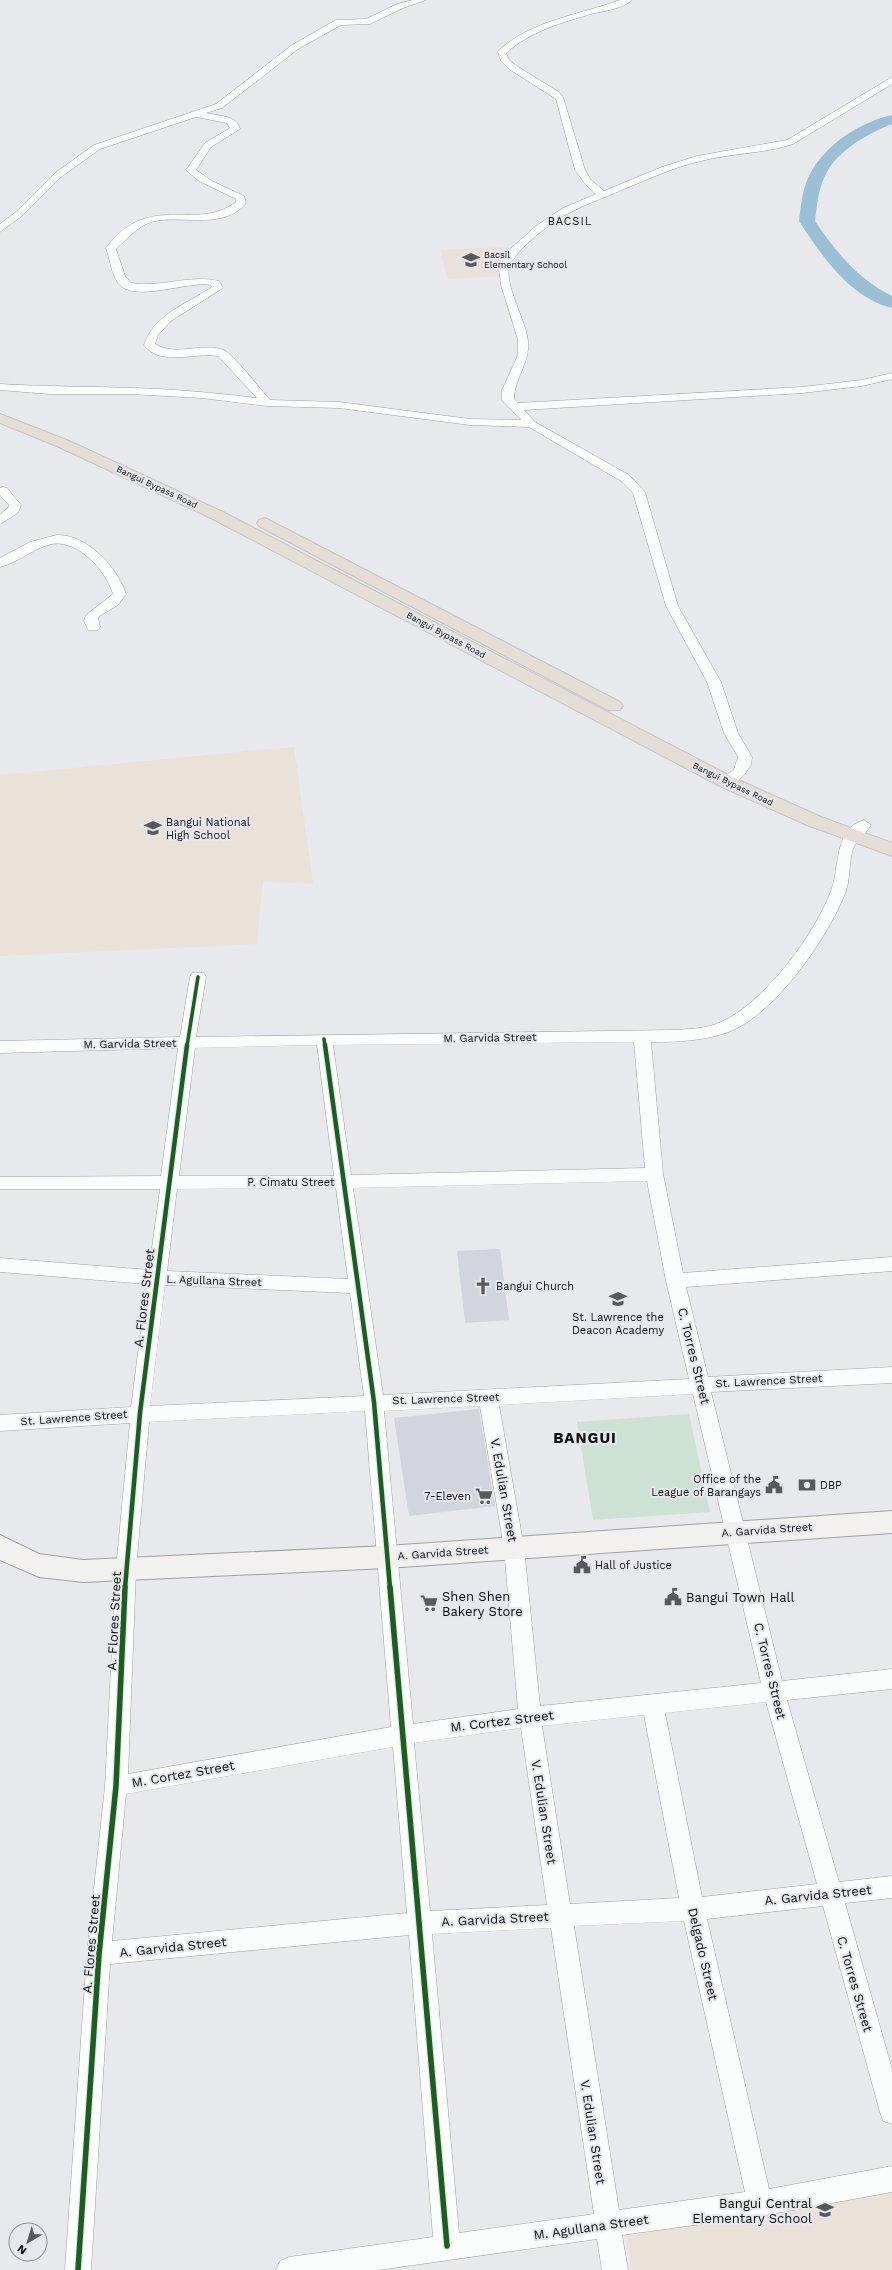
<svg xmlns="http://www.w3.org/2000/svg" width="892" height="2270" viewBox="0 0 892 2270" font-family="'Work Sans',sans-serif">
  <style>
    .education { fill: #eae1d9 }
    .green { fill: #cde1d5 }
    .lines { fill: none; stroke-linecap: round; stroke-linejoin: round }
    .river { fill: #9bc0d5; fill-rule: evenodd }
    .building { fill: #d2d4de }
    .minor-casing { stroke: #9fa0a2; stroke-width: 1 }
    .secondary-casing { stroke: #9fa0a2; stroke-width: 2 }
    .trunk-casing { stroke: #c6c6c8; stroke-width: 2 }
    .minor { fill: #fbfcfc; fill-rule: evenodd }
    .secondary { fill: #f2f1ef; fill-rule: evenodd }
    .trunk { fill: #e4ded6; fill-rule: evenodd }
    .cycleway-far2-casing { stroke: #e6e8ed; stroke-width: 5.5 }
    .cycleway-far1-casing { stroke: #e6e8ed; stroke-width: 7 }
    .cycleway-casing { stroke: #e6e8ed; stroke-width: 8 }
    .cycleway-far2 { stroke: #1b5e20; stroke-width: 3.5 }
    .cycleway-far1 { stroke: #1b5e20; stroke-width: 4.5 }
    .cycleway { stroke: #1b5e20; stroke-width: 5.5 }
    .labels { text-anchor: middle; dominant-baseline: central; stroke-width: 4; stroke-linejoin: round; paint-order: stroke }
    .far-poi-label { font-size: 9px; fill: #0c0c0e; stroke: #e6e8ed; text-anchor: start }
    .far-street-label { font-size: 9px; fill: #0c0c0e; stroke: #e6e8ed }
    .far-quarter-label { font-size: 11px; letter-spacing: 1px; fill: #0c0c0e; stroke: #e6e8ed }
    .poi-label { font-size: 11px; fill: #0c0c0e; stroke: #e6e8ed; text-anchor: start }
    .street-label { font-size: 11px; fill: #0c0c0e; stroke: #e6e8ed }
    .near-street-label { font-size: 13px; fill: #0c0c0e; stroke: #e6e8ed }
    .near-poi-label { font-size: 13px; fill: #0c0c0e; stroke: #e6e8ed; text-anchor: start }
    .district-label { font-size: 15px; font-weight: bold; letter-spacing: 1px; fill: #0c0c0e; stroke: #e6e8ed }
  </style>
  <rect width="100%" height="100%" fill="#e7e9ec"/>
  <g class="education">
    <path d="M511,247l-13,16 2,13 -53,3 -7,-29z"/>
    <path d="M294,747l19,137 -50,-3 -6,63 -257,12v-181z"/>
    <path d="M892,2188v82h-261l-5,-38z"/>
  </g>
  <path class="green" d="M689,1414l21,98 -117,8 -16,-98z"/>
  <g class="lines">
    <path class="river" d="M892,115v9c-25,10 -56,27 -67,52 -7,14 -8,30 -10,45 20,30 44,59 77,75v12c-42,-10 -71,-53 -93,-87 2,-15 3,-31 10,-45 15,-31 51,-54 83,-61z"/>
  </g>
  <g class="building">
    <path d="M500,1249l9,71 -44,3 -8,-72z"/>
    <path d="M479,1409l16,97 -86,10 -15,-98z"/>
  </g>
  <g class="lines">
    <g class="minor-casing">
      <g id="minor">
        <path d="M413,0h13l-23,8 -33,16 -29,1 -43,24 -76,59 -16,5c12,3 31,2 34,16l-29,18 -15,23 16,11 32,15 2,7c-22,28 -66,11 -95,19 -14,5 -24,17 -35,27l9,27 6,7c30,5 60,-9 88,-2l4,7 -52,33 -13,14 -3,9c22,13 46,-2 69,6 8,3 38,41 46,50l69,2 131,17 51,1 -19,-20v-10l16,-35v-15l-17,-55 -2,-16 9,-18 28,-25 27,-18 33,-14 -11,-10 -10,-14 -19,-71 -47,-30 -8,-8 -3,-9 1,-2c34,-30 80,-35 121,-50h12c-9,9 -29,11 -41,14 -30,9 -60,17 -85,39l3,7 6,5 44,27 4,5 22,73 6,10 13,11 58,-24 35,-11 90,-16 105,-63v7l-99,60c-30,10 -62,9 -92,17 -27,6 -52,18 -77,28 -18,8 -36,14 -53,23 -17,8 -57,38 -62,56 -4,19 18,54 19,74 2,21 -14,37 -14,57l4,4 284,-16 60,-7 30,-7v6l-30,7 -60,7 -278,17 11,12 94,53 16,17 33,114 43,76 17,51 14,24 -1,8 -7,10 -12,10 -5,1 -7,-4 14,-13 4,-12 -14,-24 -17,-51 -41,-76 -33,-113 -12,-12 -92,-54 -59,-2 -131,-17 -72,-2 -65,-8 -72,-4h-80l-50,-4v-6c44,3 88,2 132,4 42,1 83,5 125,10l-39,-42c-22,-4 -58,11 -74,-11 10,-31 43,-41 68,-58l-1,-2c-21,-5 -78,19 -93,-2 -7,-10 -8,-24 -12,-35 43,-58 89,-15 130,-46v-3l-37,-18 -13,-11 19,-27 25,-15 -3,-5 -31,-6 -96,32 -39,28 -39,39 -22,16v-8l16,-12 39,-39 39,-28 122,-41 76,-59 44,-25 30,-1 31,-15z"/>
        <path d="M3,487l4,1 14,17 -3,8 -18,11v-10l8,-6 1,-3 -9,-10v-7z"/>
        <path d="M57,535c30,-1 61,33 69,59l-8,11 -20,12 2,10 -2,3h-10l-4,-9 2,-6 27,-21c-7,-24 -38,-58 -65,-49 -17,5 -31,18 -48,22v-9l30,-16z"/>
        <path d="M864,820l7,5c-5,9 -14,14 -18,24 -5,16 -2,32 -9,47 -18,44 -68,116 -113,135 -25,10 -53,11 -80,11l12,132 20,99 209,-16v14l-206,16 22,90 184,-10v16l-181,9 71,289 110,-12v20l-105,11 52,182 53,-6v22l-47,5 47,166v55l-9,-3 -3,-9 -57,-206 -116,13 62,270 123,-23v26l-132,24 -138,19 6,35h-26l-5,-31 -218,31h-103l4,-9 9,-4 144,-20 -24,-302 -299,29 -19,306h-26l22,-316 18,-168 11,-217 14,-146 -130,8v-16l131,-8 16,-123 -147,-12v-14l149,12 11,-81h-160v-12l161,-1 17,-128 -178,5v-12l180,-4 10,-60 2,-4h12l2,4 -10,60 477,-7c16,-1 33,-1 48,-8 43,-19 94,-88 110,-131 9,-21 2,-63 33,-71zM634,1042l11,126 -294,7 -18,-130zM317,1045l17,131h-155l16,-128zM647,1181l19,100 23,98 -306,16 -30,-207zM336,1188l12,91 -181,-8 10,-82zM165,1285l185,8 14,103 -214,10zM693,1394l68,289 -221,23 -16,-158 -25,-143zM480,1406l24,142 14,161 -105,15 -29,-313zM365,1411l26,316 -263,47 8,-205 13,-147zM766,1702l51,182 -115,13 -37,-184zM644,1715l35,183 -109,6 -28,-178zM521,1728l26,177 -117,6 -16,-168zM393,1747l14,166 -295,28 14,-147zM684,1921l61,271 -126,18 -45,-284zM551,1928l43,286 -135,19 -27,-299z"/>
      </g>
    </g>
    <g class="secondary-casing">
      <path id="secondary" d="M892,1511v22l-505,35 -304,14 -44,-5 -39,-17v-25l39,19 44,6 304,-14z"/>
    </g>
    <g class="trunk-casing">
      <g id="trunk">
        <path d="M0,414l69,27 154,71 511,266 87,39 71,26v13l-85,-31 -87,-39 -509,-268 -152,-71 -59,-24z"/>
        <path d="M265,518l355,184 3,4 -3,4h-12l-349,-184 -2,-3 2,-3z"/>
      </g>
    </g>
    <use href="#minor" class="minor"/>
    <use href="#secondary" class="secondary"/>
    <use href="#trunk" class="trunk"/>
    <g class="cycleway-far2-casing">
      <g id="cycleway-far2">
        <path d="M324,1039l1,7"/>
        <path d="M187,1046l11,-69"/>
      </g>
    </g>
    <g class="cycleway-far1-casing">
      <g id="cycleway-far1">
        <path d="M325,1045l49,357 16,186"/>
        <path d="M125,1588l15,-175 47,-368"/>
      </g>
    </g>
    <g class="cycleway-casing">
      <g id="cycleway">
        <path d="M390,1587l57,659"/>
        <path d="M78,2270l21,-316 17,-168 9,-199"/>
      </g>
    </g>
    <use href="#cycleway-far2" class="cycleway-far2"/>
    <use href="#cycleway-far1" class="cycleway-far1"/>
    <use href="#cycleway" class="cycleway"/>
  </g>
  <defs>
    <g id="school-bare" transform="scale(1.38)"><path d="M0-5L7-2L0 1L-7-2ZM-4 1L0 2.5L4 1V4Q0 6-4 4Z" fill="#59595c" stroke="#e6e8ed" stroke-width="2.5" paint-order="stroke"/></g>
    <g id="church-bare" transform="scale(1.38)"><path d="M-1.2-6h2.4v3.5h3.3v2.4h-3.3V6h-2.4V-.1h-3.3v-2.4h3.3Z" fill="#59595c" stroke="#e6e8ed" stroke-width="2.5" paint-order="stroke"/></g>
    <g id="civic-bare" transform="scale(1.38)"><path d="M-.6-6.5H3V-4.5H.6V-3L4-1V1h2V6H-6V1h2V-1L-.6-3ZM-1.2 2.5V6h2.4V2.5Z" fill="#59595c" stroke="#e6e8ed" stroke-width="2.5" paint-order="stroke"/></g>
    <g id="bank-bare" transform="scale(1.38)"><path d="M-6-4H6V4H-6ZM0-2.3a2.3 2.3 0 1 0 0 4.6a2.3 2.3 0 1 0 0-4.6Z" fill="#59595c" stroke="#e6e8ed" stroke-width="2.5" paint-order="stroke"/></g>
    <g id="supermarket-bare" transform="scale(1.38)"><path d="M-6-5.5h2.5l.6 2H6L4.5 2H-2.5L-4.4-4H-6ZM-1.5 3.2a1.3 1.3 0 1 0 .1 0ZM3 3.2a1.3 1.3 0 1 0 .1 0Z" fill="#59595c" stroke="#e6e8ed" stroke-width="2.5" paint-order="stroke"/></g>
  </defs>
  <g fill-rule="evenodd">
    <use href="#school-bare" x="471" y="260"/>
    <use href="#school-bare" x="153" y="828"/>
    <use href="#church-bare" x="483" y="1286"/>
    <use href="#school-bare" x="618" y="1299"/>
    <use href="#civic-bare" x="774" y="1485"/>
    <use href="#bank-bare" x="807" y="1485"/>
    <use href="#supermarket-bare" x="484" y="1496"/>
    <use href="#civic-bare" x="582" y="1565"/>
    <use href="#civic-bare" x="673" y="1597"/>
    <use href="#supermarket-bare" x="429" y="1603"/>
    <use href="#school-bare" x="825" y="2210"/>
  </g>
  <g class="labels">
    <g class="far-poi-label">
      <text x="484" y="255">Bacsil<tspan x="484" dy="10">Elementary School</tspan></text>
    </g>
    <g class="far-street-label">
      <text transform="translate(157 487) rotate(25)">Bangui Bypass Road</text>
      <text transform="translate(446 635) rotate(28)">Bangui Bypass Road</text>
      <text transform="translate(733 784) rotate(26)">Bangui Bypass Road</text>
    </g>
    <g class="far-quarter-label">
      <text x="570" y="221">BACSIL</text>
    </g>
    <g class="poi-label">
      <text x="166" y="822">Bangui National<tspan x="166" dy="13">High School</tspan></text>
      <text x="496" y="1286">Bangui Church</text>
      <text x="618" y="1317" text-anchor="middle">St. Lawrence the<tspan x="618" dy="13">Deacon Academy</tspan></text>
      <text x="761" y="1479" text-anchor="end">Office of the<tspan x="761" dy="13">League of Barangays</tspan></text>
      <text x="820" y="1485">DBP</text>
      <text x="471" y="1496" text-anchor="end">7-Eleven</text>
      <text x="595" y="1565">Hall of Justice</text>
    </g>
    <g class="street-label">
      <text transform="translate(490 1038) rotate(-1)">M. Garvida Street</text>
      <text transform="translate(130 1044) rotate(-1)">M. Garvida Street</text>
      <text x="291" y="1182">P. Cimatu Street</text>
      <text transform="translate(214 1281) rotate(2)">L. Agullana Street</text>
      <text transform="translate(769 1381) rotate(-3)">St. Lawrence Street</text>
      <text transform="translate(446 1399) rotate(-2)">St. Lawrence Street</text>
      <text transform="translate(74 1418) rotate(-4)">St. Lawrence Street</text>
      <text transform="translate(767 1530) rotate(-4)">A. Garvida Street</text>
      <text transform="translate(443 1553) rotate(-4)">A. Garvida Street</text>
    </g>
    <g class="near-street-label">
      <text transform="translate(144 1298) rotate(-83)">A. Flores Street</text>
      <text transform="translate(694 1356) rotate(76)">C. Torres Street</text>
      <text transform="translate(504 1490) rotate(80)">V. Edulian Street</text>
      <text transform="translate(114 1621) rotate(-87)">A. Flores Street</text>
      <text transform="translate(770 1671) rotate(76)">C. Torres Street</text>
      <text transform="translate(502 1721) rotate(-7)">M. Cortez Street</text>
      <text transform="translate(183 1774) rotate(-10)">M. Cortez Street</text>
      <text transform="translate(544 1812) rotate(81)">V. Edulian Street</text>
      <text transform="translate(818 1895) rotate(-6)">A. Garvida Street</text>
      <text transform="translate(495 1919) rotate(-3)">A. Garvida Street</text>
      <text transform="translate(91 1944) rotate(-85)">A. Flores Street</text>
      <text transform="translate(173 1947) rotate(-6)">A. Garvida Street</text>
      <text transform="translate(703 1954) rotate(77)">Delgado Street</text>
      <text transform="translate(855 1984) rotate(74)">C. Torres Street</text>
      <text transform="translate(593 2132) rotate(81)">V. Edulian Street</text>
      <text transform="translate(591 2227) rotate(-8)">M. Agullana Street</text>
    </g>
    <g class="near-poi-label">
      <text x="442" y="1596">Shen Shen<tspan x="442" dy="15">Bakery Store</tspan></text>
      <text x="686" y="1597">Bangui Town Hall</text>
      <text x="812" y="2203" text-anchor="end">Bangui Central<tspan x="812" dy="15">Elementary School</tspan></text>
    </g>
    <g class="district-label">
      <text x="585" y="1438">BANGUI</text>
    </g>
  </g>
  <g transform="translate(28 2242) rotate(218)"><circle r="19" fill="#e6e8ed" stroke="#8f9094"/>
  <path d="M0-3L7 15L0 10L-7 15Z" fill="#59595c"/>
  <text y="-6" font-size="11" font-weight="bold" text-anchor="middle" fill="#0c0c0e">N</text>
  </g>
</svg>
